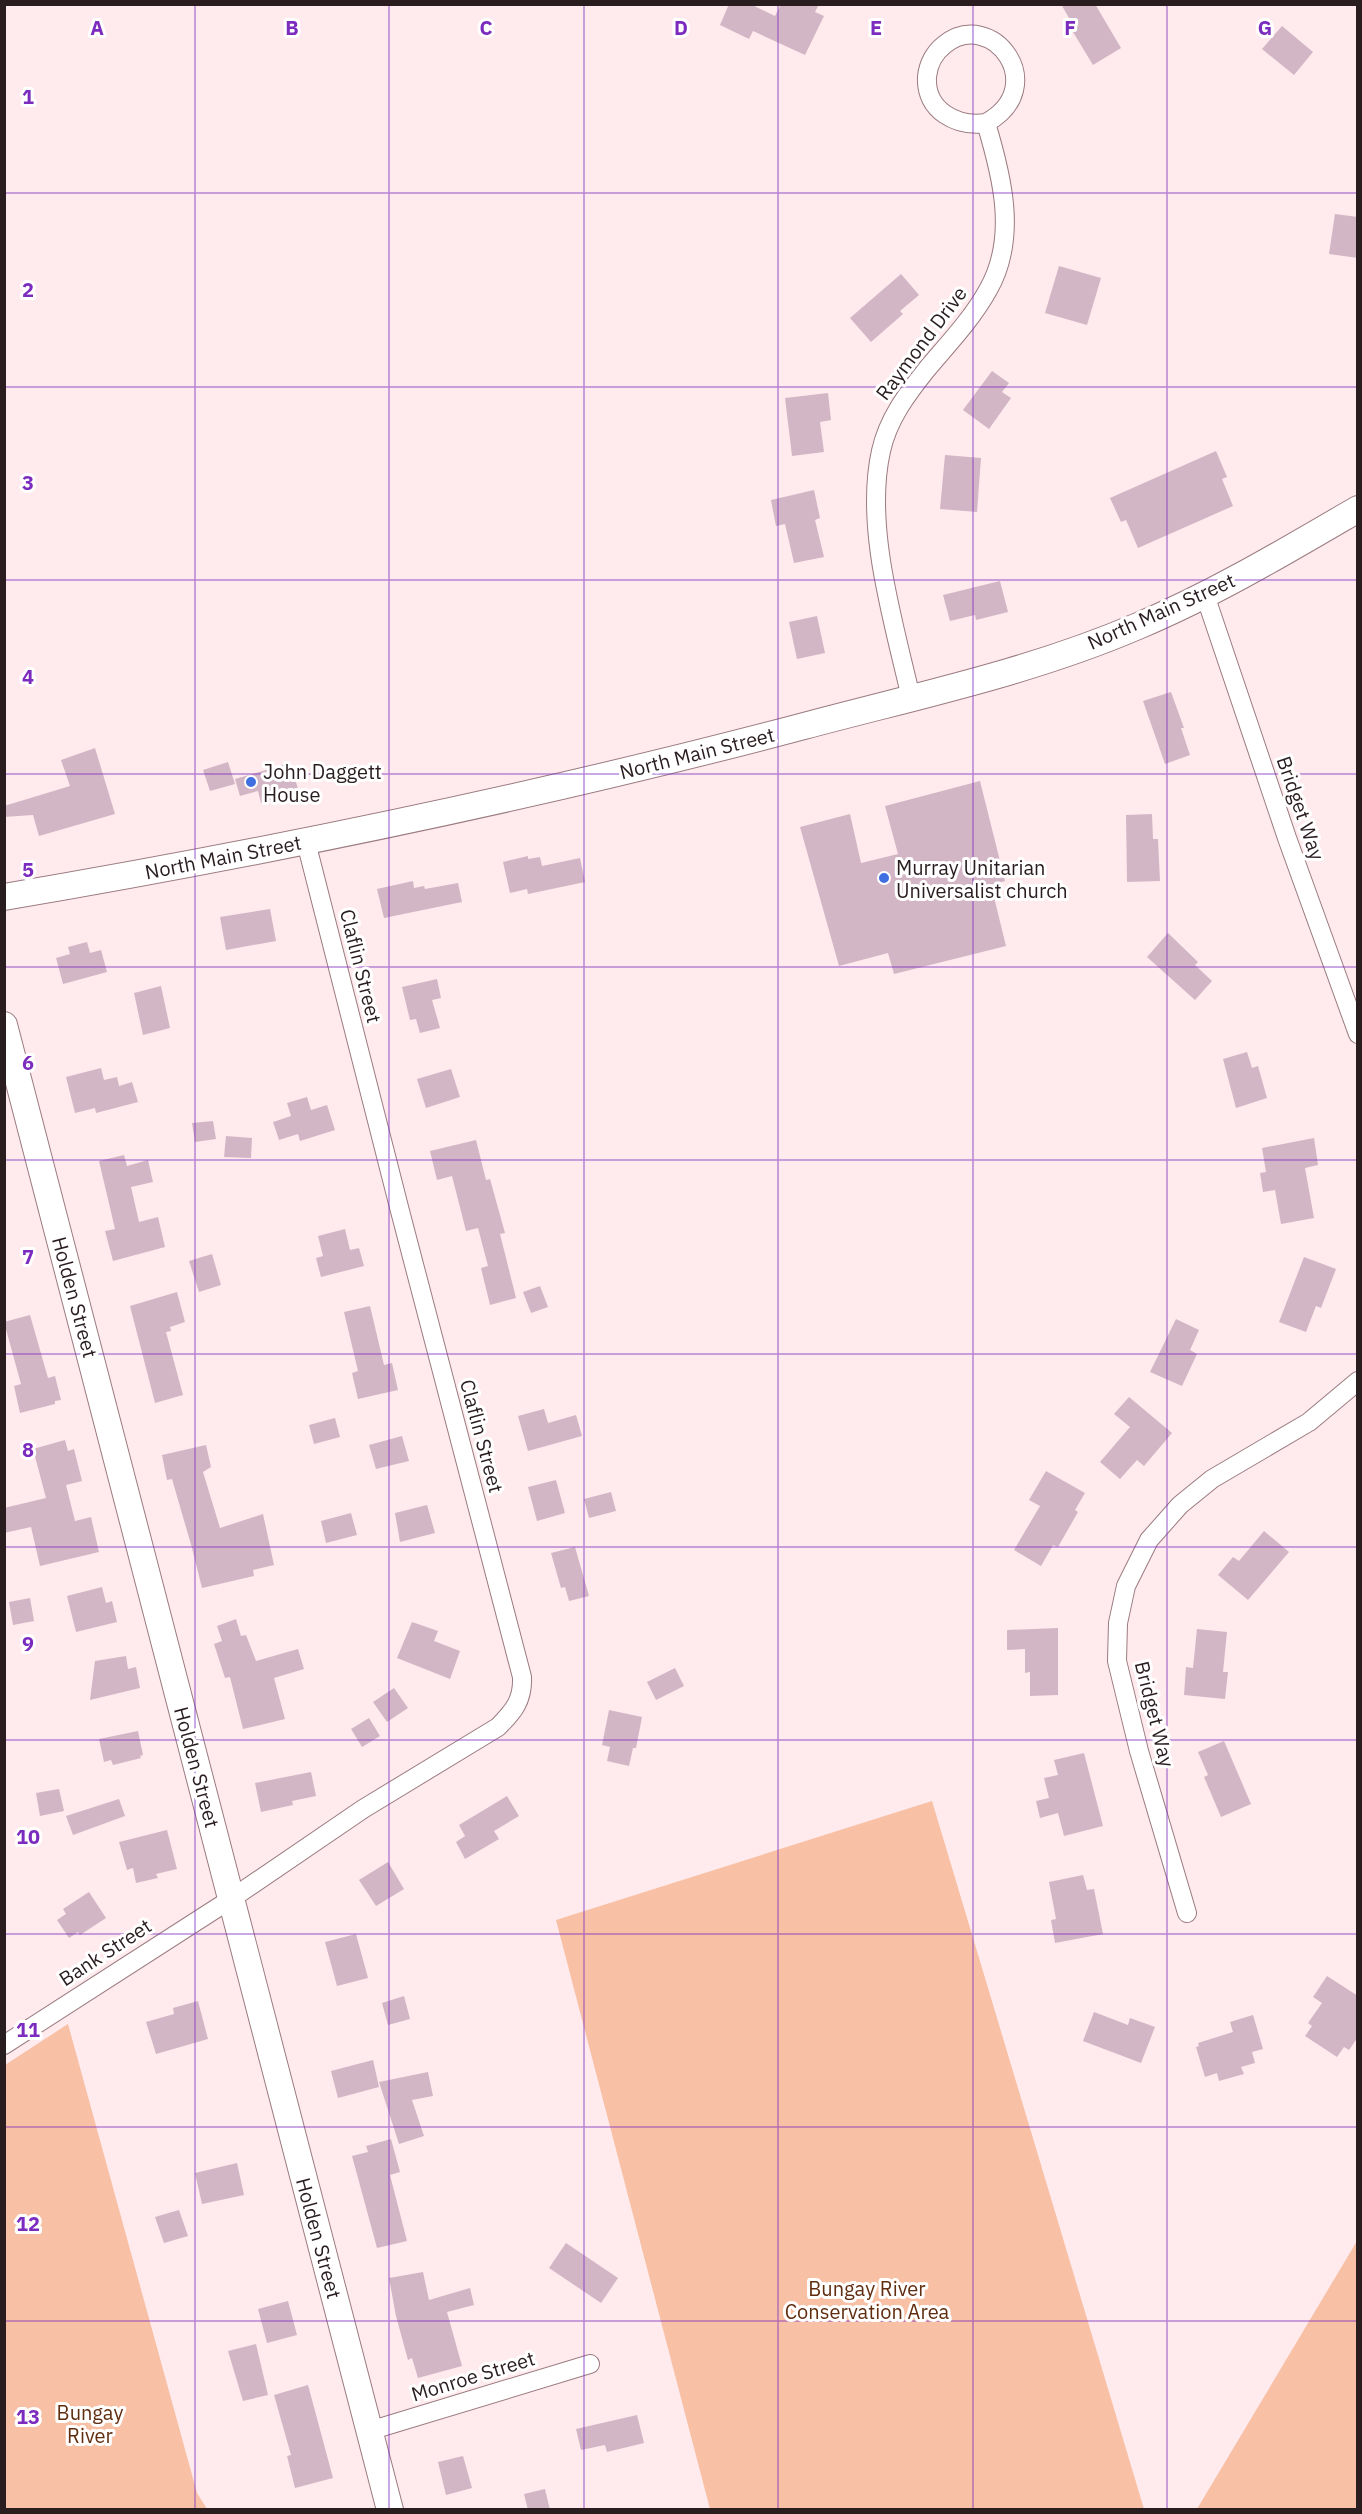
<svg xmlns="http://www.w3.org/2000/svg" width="1362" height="2514" viewBox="0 0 1362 2514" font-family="'IBM Plex Sans',sans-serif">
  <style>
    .green { fill: #f8c0a4 }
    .building { fill: #d3b6c5 }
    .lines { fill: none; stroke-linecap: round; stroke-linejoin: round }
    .minor-casing { stroke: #9a7b80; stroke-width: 20 }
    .secondary-casing { stroke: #9a7b80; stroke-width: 28 }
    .minor { stroke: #fff; stroke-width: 18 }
    .secondary { stroke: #fff; stroke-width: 26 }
    .grid { fill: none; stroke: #7b2cbf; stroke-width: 1.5; stroke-opacity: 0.55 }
    .poi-dot { fill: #3f6fe0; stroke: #fff; stroke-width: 2 }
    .labels { text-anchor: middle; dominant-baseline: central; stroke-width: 6; stroke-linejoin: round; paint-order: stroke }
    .street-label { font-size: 20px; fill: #291d1f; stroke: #fff }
    .poi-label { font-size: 20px; fill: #291d1f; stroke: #fff; text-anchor: start }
    .park-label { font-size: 20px; fill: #602d0f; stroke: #fff }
    .grid-label { font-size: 20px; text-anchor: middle; font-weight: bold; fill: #7b2cbf; stroke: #fff; stroke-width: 6; stroke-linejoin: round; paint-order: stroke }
  </style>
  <rect width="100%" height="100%" fill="#ffeaed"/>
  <g class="green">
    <path d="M932,1801l212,708h-434l-154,-589z"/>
    <path d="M68,2024l129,469 10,16h-202v-444z"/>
    <path d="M1357,2241v268h-160z"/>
  </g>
  <g class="building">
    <path d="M729,4h21l25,12 6,-12h38l-4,8 9,4 -19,39 -52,-24 -4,8 -29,-14z"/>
    <path d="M1061,4h34l26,44 -28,17 -23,-38 3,-2z"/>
    <path d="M1282,26l31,26 -19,23 -32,-26z"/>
    <path d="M1335,214l23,3v41l-29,-4z"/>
    <path d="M1059,266l42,12 -14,47 -42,-12z"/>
    <path d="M901,274l18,21 -19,16 3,3 -32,28 -21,-24z"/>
    <path d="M992,371l17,12 -7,9 9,6 -22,31 -26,-19z"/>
    <path d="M828,393l3,27 -11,2 4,30 -32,4 -7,-58z"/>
    <path d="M1216,451l11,26 -5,2 11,27 -95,42 -12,-28 -5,2 -11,-24z"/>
    <path d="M945,455l36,3 -4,54 -37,-3z"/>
    <path d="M814,490l6,28 -5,2 9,37 -30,6 -9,-39 -9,2 -5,-26z"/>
    <path d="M1000,581l8,31 -32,8 -1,-5 -25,6 -7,-26z"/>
    <path d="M817,616l8,37 -28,6 -8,-37z"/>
    <path d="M1171,692l13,36h-3l9,27 -25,9 -22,-63z"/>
    <path d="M95,748l20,66 -76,22 -6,-21 -29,2v-11l66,-20 -9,-26z"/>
    <path d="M228,762l7,22 -25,7 -7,-21z"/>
    <path d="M290,763l9,29 -38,11 -3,-12 -18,5 -5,-17z"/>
    <path d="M980,781l25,100 -14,4 15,61 -112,28 -6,-21 -49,13 -39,-139 50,-13 11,49 37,-9 -13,-48z"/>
    <path d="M1152,814l1,25h5l2,42 -33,1 -1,-67z"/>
    <path d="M528,856v3l12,-2 2,9 38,-8 5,24 -57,12 -1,-5 -17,4 -7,-31z"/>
    <path d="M413,881l1,7 10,-2 1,3 33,-6 4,19 -78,16 -7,-29z"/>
    <path d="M270,909l6,32 -50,9 -6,-33z"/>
    <path d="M1168,933l30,29 -3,3 17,16 -17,19 -48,-43z"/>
    <path d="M87,942l3,11 11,-3 6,22 -44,12 -7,-26 14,-4 -2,-7z"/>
    <path d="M437,979l4,19 -9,2 8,28 -20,5 -4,-14 -6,1 -8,-33z"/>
    <path d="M161,986l9,42 -27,7 -9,-42z"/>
    <path d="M1247,1052l5,16 6,-2 9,32 -31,10 -13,-49z"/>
    <path d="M101,1068l3,12 13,-3 2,9 13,-4 6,20 -42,11 -1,-5 -20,5 -9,-36z"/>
    <path d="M451,1069l9,28 -34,11 -9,-29z"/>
    <path d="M307,1097l4,13 16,-5 8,25 -35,11 -2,-7 -19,6 -6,-18 18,-6 -4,-13z"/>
    <path d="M213,1121l3,18 -21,3 -3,-19z"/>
    <path d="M226,1136l26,2 -1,20 -27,-1z"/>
    <path d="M1314,1138l4,27 -13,3 9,50 -33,6 -6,-34 -12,2 -3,-19 6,-1 -4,-24z"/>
    <path d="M476,1140l10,40 4,-1 15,54 -5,1 16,64 -26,7 -9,-37 7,-2 -10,-38 -12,3 -14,-55 -15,4 -7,-29z"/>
    <path d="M124,1155l3,11 21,-6 5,22 -22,5 8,35 19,-5 7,30 -52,14 -8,-30 10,-2 -16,-68z"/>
    <path d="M345,1229l5,21 9,-2 5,18 -43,11 -5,-19 7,-2 -5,-20z"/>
    <path d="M212,1254l9,31 -22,7 -10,-31z"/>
    <path d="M1304,1257l32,12 -15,39 -5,-2 -10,26 -27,-10z"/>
    <path d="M540,1286l8,21 -17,6 -8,-21z"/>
    <path d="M177,1292l8,30 -15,5 1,4 -5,1 17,63 -28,8 -25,-97z"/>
    <path d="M370,1306l14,59 8,-2 6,27 -40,9 -6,-26 6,-2 -14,-59z"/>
    <path d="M30,1315l18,63 7,-2 6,24 -6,1v3l-35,9 -6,-27 7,-2 -17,-62z"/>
    <path d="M1176,1319l23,11 -9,20 7,4 -15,32 -32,-14z"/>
    <path d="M1129,1397l43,36 -28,33 -7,-6 -17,19 -20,-17 30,-35 -16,-13z"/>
    <path d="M544,1409l4,14 28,-8 6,21 -54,15 -10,-35z"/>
    <path d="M335,1418l5,19 -26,7 -5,-19z"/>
    <path d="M402,1436l7,25 -33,8 -7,-24z"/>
    <path d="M65,1440l3,11 6,-2 8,32 -16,4 9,36 16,-4 8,35 -59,14 -9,-39 -27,6v-25l42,-10 -13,-49z"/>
    <path d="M206,1445l5,22 -8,5 17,56 43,-14 11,51 -21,5 1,6 -52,12 -10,-40 -20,-69 -5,1 -5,-25z"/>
    <path d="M1046,1471l39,22 -10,17 3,2 -20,35 -5,-2 -12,21 -27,-16 26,-44 -11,-6z"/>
    <path d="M556,1480l9,33 -28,8 -9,-34z"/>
    <path d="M611,1492l5,19 -27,7 -5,-19z"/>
    <path d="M427,1505l8,28 -35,9 -5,-29z"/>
    <path d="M351,1513l6,22 -31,8 -5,-22z"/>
    <path d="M1264,1531l25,21 -41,48 -30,-25 15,-18 6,4z"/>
    <path d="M575,1547l14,49 -20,5 -4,-14 -4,1 -10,-35z"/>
    <path d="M102,1587l4,16 6,-2 5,21 -41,10 -9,-36z"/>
    <path d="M30,1598l4,23 -21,4 -4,-23z"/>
    <path d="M236,1619l5,17 5,-1 10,26 42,-12 6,20 -30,9 11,41 -42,10 -13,-52 -5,1 -11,-34 8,-3 -5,-15z"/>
    <path d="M412,1622l26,9 -4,10 26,10 -10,28 -53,-21z"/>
    <path d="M1058,1628v67l-28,1v-24l-5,1v-24l-18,1v-20z"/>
    <path d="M1197,1629l30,3 -4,40h5l-3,27 -41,-4 2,-28 7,1z"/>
    <path d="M126,1656l2,13 8,-2 4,21 -50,12 5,-39z"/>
    <path d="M675,1668l9,18 -28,14 -9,-18z"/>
    <path d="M394,1688l14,20 -21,14 -14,-20z"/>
    <path d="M609,1710l33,7 -6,31h-3l-4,18 -22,-5 3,-14 -8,-2z"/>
    <path d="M369,1718l11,18 -18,11 -11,-18z"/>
    <path d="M138,1731l5,24 -3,1 1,2 -28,7 -2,-5 -7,2 -5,-23z"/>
    <path d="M1224,1741l27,63 -30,13 -17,-40 4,-2 -10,-23z"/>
    <path d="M1084,1753l19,73 -39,10 -6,-23 -18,5 -4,-17 13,-3 -5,-20 14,-3 -4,-15z"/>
    <path d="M311,1772l5,24 -24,5 1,4 -32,7 -6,-29z"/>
    <path d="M59,1789l5,22 -24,5 -4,-23z"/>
    <path d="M507,1796l12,20 -25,15 5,8 -34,20 -9,-17 9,-6 -6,-11z"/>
    <path d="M119,1799l6,17 -52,19 -7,-19z"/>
    <path d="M167,1830l10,39 -21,5 2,4 -22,5 -3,-15 -6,2 -8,-28z"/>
    <path d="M388,1862l16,27 -28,17 -17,-26z"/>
    <path d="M1083,1875l4,15 7,-1 9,45 -48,9 -4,-23 5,-1 -7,-37z"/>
    <path d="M89,1892l17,26 -26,17 -2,-3 -9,6 -12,-18 9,-6 -3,-5z"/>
    <path d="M356,1934l12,44 -31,8 -12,-44z"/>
    <path d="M1327,1976l31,20v41l-9,13 -5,-3 -7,10 -32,-21 7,-10 -4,-3 14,-20 -9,-6z"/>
    <path d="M404,1996l6,23 -22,6 -6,-22z"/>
    <path d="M198,2001l10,38 -52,15 -10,-32 28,-8 -1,-6z"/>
    <path d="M1094,2012l34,13 2,-7 25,9 -14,36 -58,-22z"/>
    <path d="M1253,2015l10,34 -11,3 3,11 -14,4 3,7 -25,7 -2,-8 -12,4 -9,-30 3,-1 -1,-3 35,-11 -3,-10z"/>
    <path d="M373,2060l6,27 -41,11 -7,-27z"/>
    <path d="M428,2072l5,24 -21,4 12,36 -25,8 -20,-62z"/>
    <path d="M391,2139l9,33 -10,3 17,66 -30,7 -25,-92 16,-4 -2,-6z"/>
    <path d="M237,2163l7,32 -42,9 -7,-31z"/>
    <path d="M179,2210l9,26 -24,7 -9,-26z"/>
    <path d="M566,2243l52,35 -17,25 -52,-35z"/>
    <path d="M423,2272l6,28 41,-12 4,17 -27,7 15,54 -44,12 -6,-20 -4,2 -12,-44 -7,-38z"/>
    <path d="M288,2301l9,34 -30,8 -9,-34z"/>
    <path d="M256,2344l12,51 -25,6 -15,-50z"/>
    <path d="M308,2385l25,93 -38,10 -8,-32 4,-1 -17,-60z"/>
    <path d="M637,2415l7,28 -37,9 -2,-7 -24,5 -5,-21z"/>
    <path d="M463,2456l9,32 -26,7 -8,-33z"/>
    <path d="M545,2489l5,21h-22l-4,-16z"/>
  </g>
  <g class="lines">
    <g class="minor-casing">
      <g id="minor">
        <path d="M1205,595l82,243 71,196"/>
        <path d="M911,698c-17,-75 -47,-171 -30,-247 7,-32 26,-57 46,-82 21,-25 45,-50 61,-79 30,-52 14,-114 -2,-167 66,-36 6,-117 -42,-78 -10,8 -16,20 -17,32 -2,34 30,50 59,46"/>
        <path d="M1187,1913l-48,-162 -22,-90 1,-38 8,-37 23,-46 31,-35 32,-26 97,-57 49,-41"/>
        <path d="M4,2045l227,-146 132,-90 135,-82c16,-16 25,-27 24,-50l-122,-466 -94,-369"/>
        <path d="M369,2431l221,-67"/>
      </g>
    </g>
    <g class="secondary-casing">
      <g id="secondary">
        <path d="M4,897c270,-46 536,-101 800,-171 112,-30 227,-54 334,-100 76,-32 148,-75 220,-117"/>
        <path d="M4,1025l386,1485"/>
      </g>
    </g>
    <use href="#minor" class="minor"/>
    <use href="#secondary" class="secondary"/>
  </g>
  <path class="grid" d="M195,4v2506M389,4v2506M584,4v2506M778,4v2506M973,4v2506M1167,4v2506M4,193h1354M4,387h1354M4,580h1354M4,774h1354M4,967h1354M4,1160h1354M4,1354h1354M4,1547h1354M4,1740h1354M4,1934h1354M4,2127h1354M4,2321h1354"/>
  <g class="poi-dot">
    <circle cx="251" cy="782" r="6"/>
    <circle cx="884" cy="878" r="6"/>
  </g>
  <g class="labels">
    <g class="street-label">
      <text transform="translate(921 343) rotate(-53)">Raymond Drive</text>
      <text transform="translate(1161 611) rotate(-24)">North Main Street</text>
      <text transform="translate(697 753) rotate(-14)">North Main Street</text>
      <text transform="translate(1301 808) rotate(71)">Bridget Way</text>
      <text transform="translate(223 857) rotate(-11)">North Main Street</text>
      <text transform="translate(361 966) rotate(76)">Claflin Street</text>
      <text transform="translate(75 1297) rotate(75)">Holden Street</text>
      <text transform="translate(482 1436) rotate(75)">Claflin Street</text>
      <text transform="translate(1155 1714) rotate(76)">Bridget Way</text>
      <text transform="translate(197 1767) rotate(75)">Holden Street</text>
      <text transform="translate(105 1952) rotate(-33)">Bank Street</text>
      <text transform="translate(319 2238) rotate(75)">Holden Street</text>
      <text transform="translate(473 2376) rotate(-17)">Monroe Street</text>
    </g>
    <g class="poi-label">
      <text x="263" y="771">John Daggett<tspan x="263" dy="23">House</tspan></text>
      <text x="896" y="867">Murray Unitarian<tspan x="896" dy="23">Universalist church</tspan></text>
    </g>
    <g class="park-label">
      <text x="867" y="2288">Bungay River<tspan x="867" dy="23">Conservation Area</tspan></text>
      <text x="90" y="2412">Bungay<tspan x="90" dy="23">River</tspan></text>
    </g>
  </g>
  <g class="grid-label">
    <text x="97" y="35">A</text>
    <text x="292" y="35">B</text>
    <text x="486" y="35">C</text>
    <text x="681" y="35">D</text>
    <text x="876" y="35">E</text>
    <text x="1070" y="35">F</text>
    <text x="1265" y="35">G</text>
    <text x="28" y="104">1</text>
    <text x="28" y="297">2</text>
    <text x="28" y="490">3</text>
    <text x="28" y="684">4</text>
    <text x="28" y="877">5</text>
    <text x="28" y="1070">6</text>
    <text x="28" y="1264">7</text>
    <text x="28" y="1457">8</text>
    <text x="28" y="1651">9</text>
    <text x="28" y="1844">10</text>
    <text x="28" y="2037">11</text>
    <text x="28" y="2231">12</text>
    <text x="28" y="2424">13</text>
  </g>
  <rect width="1362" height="2514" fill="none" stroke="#291d1f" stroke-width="12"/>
</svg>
